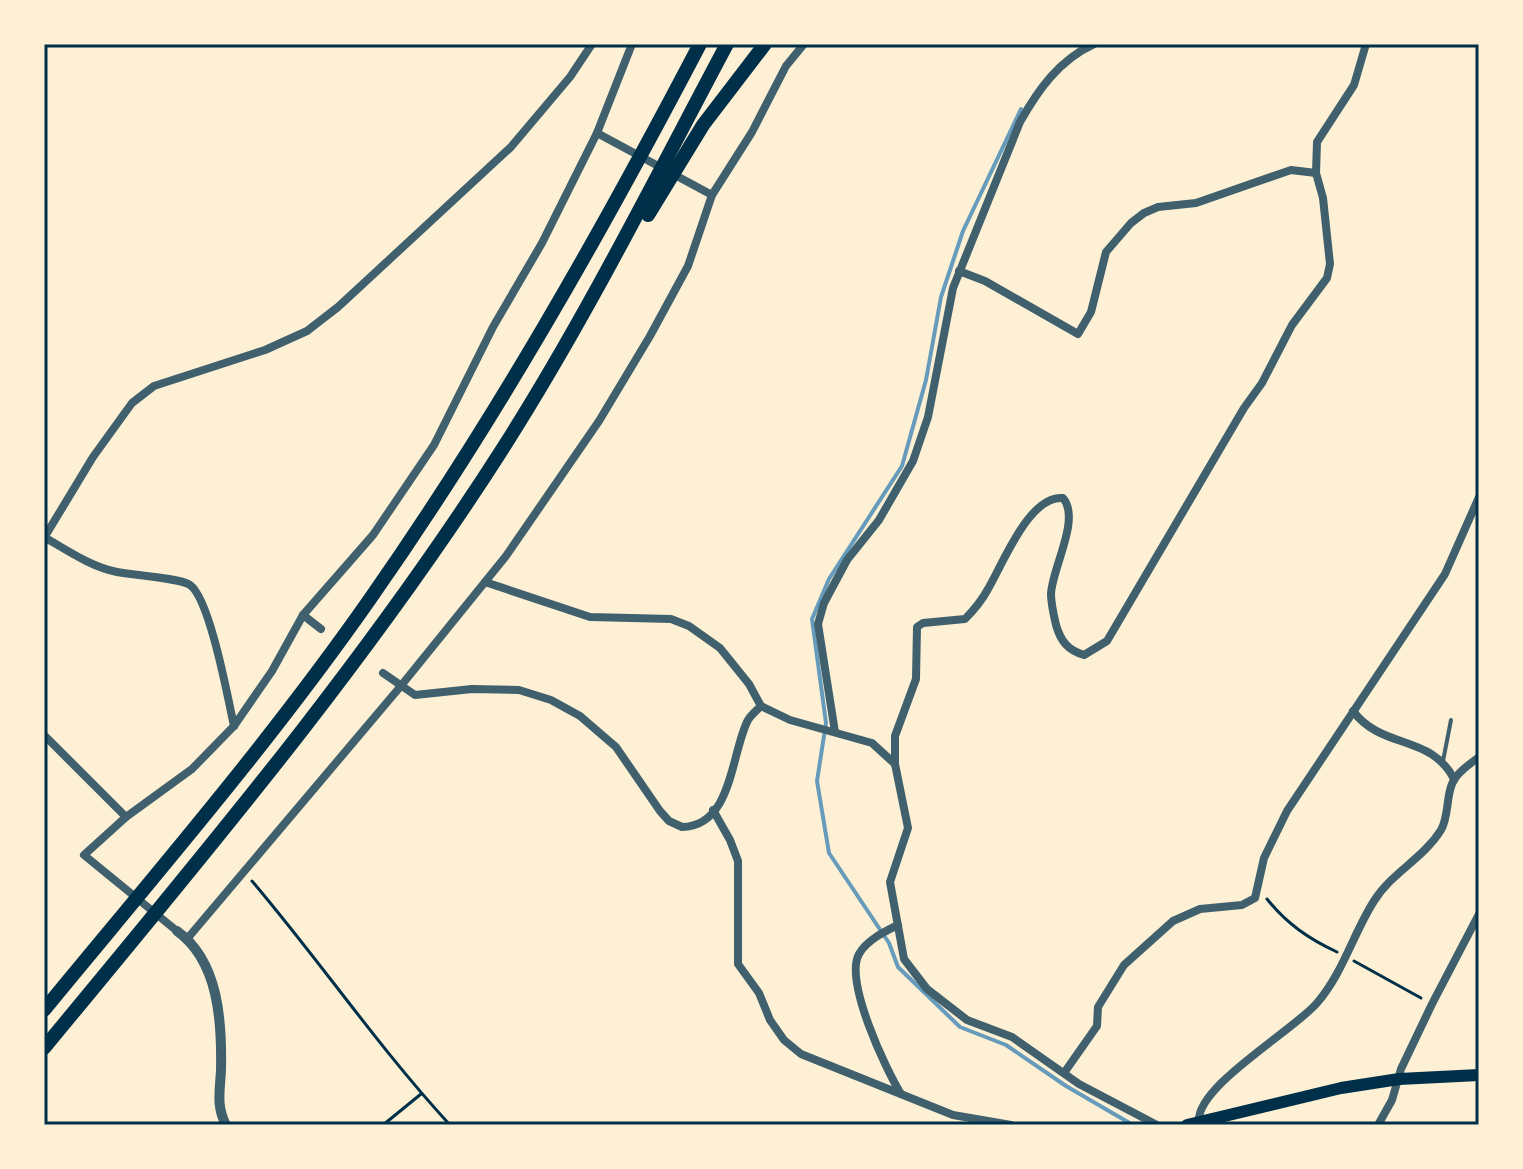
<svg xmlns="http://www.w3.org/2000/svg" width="1523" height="1169" viewBox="0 0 1523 1169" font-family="'Roboto Serif',serif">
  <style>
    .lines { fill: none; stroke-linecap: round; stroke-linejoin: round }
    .stream { stroke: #669bbc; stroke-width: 4 }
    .path { stroke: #003049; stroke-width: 3 }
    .service { stroke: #3f606c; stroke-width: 4 }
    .minor { stroke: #3f606c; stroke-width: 8 }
    .tertiary { stroke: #3f606c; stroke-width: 10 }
    .primary { stroke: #003049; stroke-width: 12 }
    .motorway { stroke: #003049; stroke-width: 14 }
    .neatline { fill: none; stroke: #003049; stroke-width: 3 }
  </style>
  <rect width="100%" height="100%" fill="#fdf0d5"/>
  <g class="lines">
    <path class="stream" d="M1021,109l-58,122 -22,66 -15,83 -24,86 -73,113 -17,40 14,104 -9,58 12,72 60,90 9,24 62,60 46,18 60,41 67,39"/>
    <g class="path">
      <path d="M252,881c68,80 127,167 198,244"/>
      <path d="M1267,899c20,25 42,40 70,53"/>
      <path d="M1354,961l67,37"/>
      <path d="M383,1125l38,-31"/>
    </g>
    <path class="service" d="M1443,761l8,-41"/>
    <g class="minor">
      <path d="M597,133l115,62"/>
      <path d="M959,271l26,10 93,53 13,-22 15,-60 25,-29 13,-10 14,-6 38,-4 95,-33 25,3"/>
      <path d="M44,537c23,13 47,30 73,35 15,3 63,6 73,13 20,14 38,114 44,141"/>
      <path d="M44,538l49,-81 39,-54 22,-17 111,-36 42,-19 31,-24 173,-160 59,-70 22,-33"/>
      <path d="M485,582l105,35 81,2 18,7 31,22 29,36 12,22 29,14 82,23 23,21 13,64 -18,54 14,77 23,30 40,31 45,17 67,47 78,41"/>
      <path d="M303,615l18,14"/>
      <path d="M383,673l32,22 57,-6 47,1 32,10 29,16 36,31 44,64 9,10 13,6c51,-1 49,-75 66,-107 3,-5 9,-10 13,-14"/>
      <path d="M1353,711c29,39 78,23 101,68"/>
      <path d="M835,732l-17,-108 6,-21 23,-43 32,-40 34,-59 15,-44 25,-129 67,-166c18,-32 39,-62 74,-78"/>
      <path d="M44,735l82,82"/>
      <path d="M895,764v-28l21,-57 1,-52 6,-4 42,-4c9,-9 17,-19 23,-30 15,-25 41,-94 75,-91 18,21 -11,70 -12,96 0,10 3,22 5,31 5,17 12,25 28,30l23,-14 137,-233 18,-25 30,-58 35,-47 3,-14 -7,-66 -7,-25 1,-31 37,-57 12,-41"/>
      <path d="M713,810l17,30 8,21v103l21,29 11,27 14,20 17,14 152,61 58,10"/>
      <path d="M898,925c-14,7 -31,15 -39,29 -15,27 27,116 42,140"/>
      <path d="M177,931l-93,-76 42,-38 66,-48 42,-43 38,-55 31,-56 70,-80 61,-90 59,-118 49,-84 55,-110 35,-89"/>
      <path d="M187,939l213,-252 106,-131 93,-135 51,-85 38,-70 24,-71 40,-63 34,-66 18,-22"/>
      <path d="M1064,1073l33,-47 1,-19 26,-42 49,-44 27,-12 42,-4 13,-7 9,-40 23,-47 158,-237 34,-77"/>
      <path d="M1199,1122c-4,-35 94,-91 118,-119 26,-30 36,-69 57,-102 17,-28 49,-42 67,-71 9,-15 4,-39 15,-53 5,-7 15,-14 23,-20"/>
      <path d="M1378,1125l14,-25 9,-31 31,-65 47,-90"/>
    </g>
    <path class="tertiary" d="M177,931c42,30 45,91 44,139 -1,21 -5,36 5,55"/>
    <path class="primary" d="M1187,1125l154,-37 58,-9 80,-4"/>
    <g class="motorway">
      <path d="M648,215l55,-90 62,-81"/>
      <path d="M44,1010c111,-135 226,-268 326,-411 124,-177 230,-364 330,-555"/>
      <path d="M44,1048c161,-195 325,-389 461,-603 82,-129 150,-266 222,-401"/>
    </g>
  </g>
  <rect width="1523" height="1169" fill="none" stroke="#fdf0d5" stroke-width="92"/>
  <rect x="46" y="46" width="1431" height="1077" class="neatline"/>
</svg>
